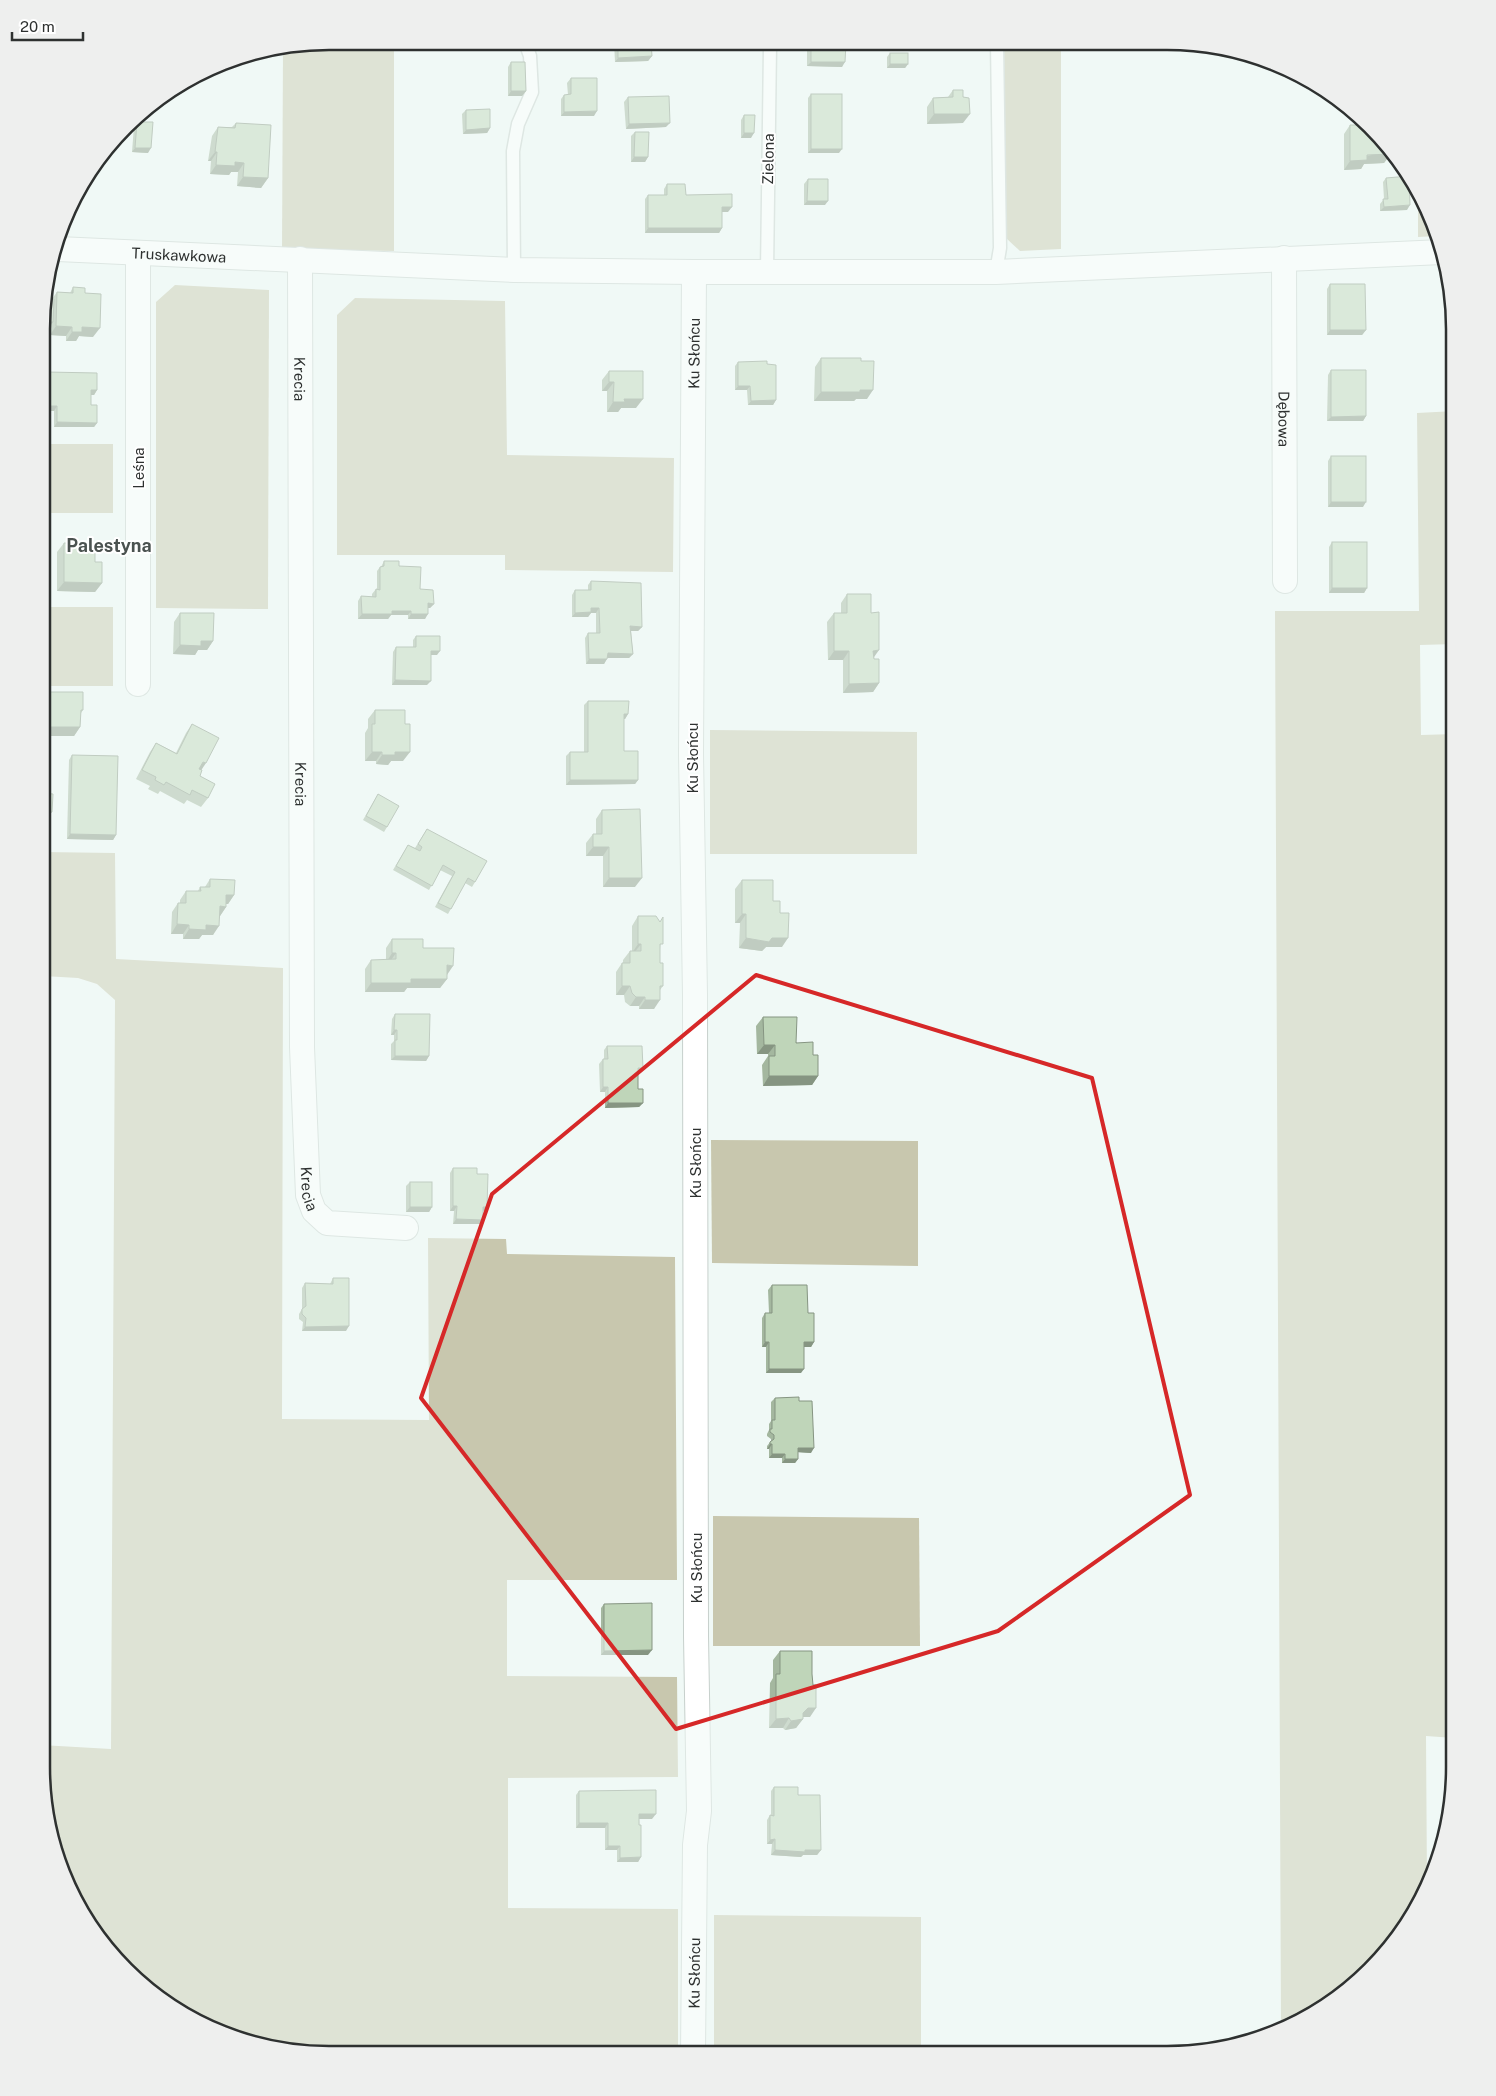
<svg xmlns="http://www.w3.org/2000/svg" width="1496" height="2096" viewBox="0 0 1496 2096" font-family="'Public Sans',sans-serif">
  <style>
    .green { fill: #c8c7ae }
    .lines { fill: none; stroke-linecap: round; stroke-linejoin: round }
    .lane-casing { stroke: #c7d0cc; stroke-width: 15 }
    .street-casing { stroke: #c7d0cc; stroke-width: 26 }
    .lane { stroke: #fff; stroke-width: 12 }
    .street { stroke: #fff; stroke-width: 24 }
    .wall { fill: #a4b79f }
    .shaded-wall { fill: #869582 }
    .building { fill: #bfd5b9; stroke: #869582 }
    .marked { fill: none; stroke: #d62828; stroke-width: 4; stroke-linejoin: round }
    .labels { text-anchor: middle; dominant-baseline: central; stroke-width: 4; stroke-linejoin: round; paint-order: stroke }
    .street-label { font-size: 15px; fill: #2e3130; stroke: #fff }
    .quarter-label { font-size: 18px; font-weight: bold; fill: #4b5250; stroke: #fff }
    .rim { fill: none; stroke: #2e3130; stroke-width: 2.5 }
  </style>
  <rect width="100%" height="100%" fill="#f0f9f6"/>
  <g class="green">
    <path d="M329,41h65v210l-112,-2 1,-200z"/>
    <path d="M1004,43h57v206l-41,2 -14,-13z"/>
    <path d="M1418,190l7,12 12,34 -19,1z"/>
    <path d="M175,285l94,5 -1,319 -112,-1v-306z"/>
    <path d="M355,298l150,3 2,154 167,3 -1,114 -168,-2v-15h-168v-240z"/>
    <path d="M1455,411v233l-35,1 1,90 34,-1 -1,1004 -28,-2 1,148 -21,43 -50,56 -62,42 -13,5 -6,-1419h144l-2,-198z"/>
    <rect x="43" y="444" width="70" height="69"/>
    <rect x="43" y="607" width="70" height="79"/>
    <path d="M710,730l207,2v122h-207z"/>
    <path d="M43,852l72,1 1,106 167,9 -1,451 147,1 -1,-182 78,1 1,15 168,3 2,323h-170v96l170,1 1,100 -170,1v130l170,1v144l-386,-1 -73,-19 -65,-38 -53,-53 -30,-48 -24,-71 -6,-56v-22l70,4 4,-749 -18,-16 -19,-6 -35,-2z"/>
    <path d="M711,1140l207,1v125l-206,-3z"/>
    <path d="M713,1516l206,2 1,128h-207z"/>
    <path d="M714,1915l207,2v137l-207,-1z"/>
  </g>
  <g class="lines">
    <g class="lane-casing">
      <g id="lane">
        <path d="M514,270l-1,-119 5,-27 14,-32 -2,-36 -5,-14"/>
        <path d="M767,272l3,-226"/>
        <path d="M996,272l4,-24 -3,-205"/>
      </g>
    </g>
    <g class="street-casing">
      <g id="street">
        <path id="s1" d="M58,249l456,21 180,2h302l446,-20"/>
        <path d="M138,253v431"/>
        <path id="s2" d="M1284,258l1,323"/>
        <path id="s3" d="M300,259l2,788 6,148 6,16 13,12 79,5"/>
        <path id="s4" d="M693,2053l2,-208 4,-34 -3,-175 -1,-641 -4,-241 3,-482"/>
      </g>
    </g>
    <use href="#lane" class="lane"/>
    <use href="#street" class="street"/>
  </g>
  <g class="wall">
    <path d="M614,42h37l1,14 -4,5 -33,1z"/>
    <path d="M811,43h35l-4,24 -35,-1v-15l4,-5z"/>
    <path d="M890,53l18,11 -3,4h-18v-11z"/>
    <path d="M511,62l15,29 -4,5h-14v-29z"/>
    <path d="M571,78l23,38h-33v-17l3,-4h4l-1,-12z"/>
    <path d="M953,90l10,33 -36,1v-17l6,-9 15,-1z"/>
    <path d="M811,94l28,59h-31v-55z"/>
    <path d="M628,97l38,30 -40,2 -2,-27z"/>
    <path d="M466,110l24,18 -3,5 -24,1 -1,-20z"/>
    <path d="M744,115l7,23h-10v-18z"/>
    <path d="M137,122l11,31 -16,-1 2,-26z"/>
    <path d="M236,123l32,55 -7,10 -24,-2 1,-14h-7l-2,3 -19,-1 1,-13h-3l4,-25 6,-9h14z"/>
    <path d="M1350,125l45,29 3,4 -11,1 -3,4 -20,1 -3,5 -17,1v-36z"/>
    <path d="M635,132l13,25 -3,5h-14v-26z"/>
    <path d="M1386,178l21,32 -27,1v-7l4,-5 -1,-17z"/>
    <path d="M808,179l17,26h-21v-21z"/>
    <path d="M667,184l19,11 42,17h-6v16l-3,5h-74v-34l3,-4h16v-6z"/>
    <path d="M1330,284l36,46 -4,5h-35v-46z"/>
    <path d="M73,287l12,6 8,44 -14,-1 -3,5h-10v-5l-16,-1 2,-36 5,-7 13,1z"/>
    <path d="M821,358l40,3 6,38h-11l-2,2h-40l1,-34z"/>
    <path d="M738,362l29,2 9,36 -3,5h-25l-1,-15h-12v-24z"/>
    <path d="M1331,370l35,46 -3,5h-36l1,-46z"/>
    <path d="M609,371l27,37h-15l-3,4h-11v-21h-5v-11z"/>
    <path d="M47,372l50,18 -3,5h-3v10l6,18 -3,4h-40v-16h-10v-34z"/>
    <path d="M1331,456l32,51h-35v-46z"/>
    <path d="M1332,542l35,46 -3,5h-35v-46z"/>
    <path d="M64,543l31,19 7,21 -7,9 -38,-1v-39z"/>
    <path d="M384,561l15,5 35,38 -4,4h-2l-3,11h-17v-4h-17l-3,4h-30v-18l3,-5 11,1v-3l4,-5h1v-18l3,-4h1z"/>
    <path d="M591,581l51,46 -4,4h-7l2,23 -4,4h-22l-3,6h-18l-1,-26 3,-5h8v-20h-5l-3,4h-16v-22l3,-5h13v-5z"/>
    <path d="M847,594l24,19 3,45 5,25 -6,9 -30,1v-33h-15l-1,-38 7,-9h7v-10z"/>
    <path d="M180,613l33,28 -6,9h-9l-3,5 -22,-1 1,-32z"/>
    <path d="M416,636l21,19h-6l-4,30h-35l1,-33 3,-5h17v-7z"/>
    <path d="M46,692l37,18 -2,3 -1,14 -6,9h-31v-40z"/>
    <path d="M588,701l40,13 -3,5h-1v32l14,29 -3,4 -69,1v-29l4,-4h14v-47z"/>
    <path d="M375,710l28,51h-12l-3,4 -12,-1v-3h-11v-28l3,-5v-9z"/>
    <path d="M192,724l9,46 -1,6 8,22 -7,9 -14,-7 -3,4 -24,-13 -2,3 -10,-5 2,-3 -14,-7 14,-27 6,-9 20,10 10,-20z"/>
    <path d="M72,755l44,80 -3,5 -46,-1 2,-79z"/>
    <path d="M378,794l9,33 -3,5 -21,-12z"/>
    <path d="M602,810l33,77h-32v-31h-17v-13l7,-9h3v-15z"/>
    <path d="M427,829l48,53 -3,5 -7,-4 -17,31 -13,-7 17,-31 -12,-6 -11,20 -36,-20 15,-25 7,3z"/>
    <path d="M210,879l24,16 -6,9h-2v3l-6,9 -7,19h-11l-3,4h-16v-5h-12l1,-22 6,-9h2v-3l6,-9h12l2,-4h5z"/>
    <path d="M742,880l31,21 7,12 2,34h-16l-4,4 -23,-3 1,-25h-5v-34z"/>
    <path d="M638,916l22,6 3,-5 -3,32v14l3,23 -3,4 -6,19h-15v-3h-9l-5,-4 -1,-7h-8v-23l6,-9h1v-3l7,-9h2v-25z"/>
    <path d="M392,939l31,9 24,27v4l-7,9h-33l-3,4h-39v-23l6,-9h15v-12z"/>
    <path d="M395,1014l34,42 -3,5 -35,-1v-16l3,-3v-6h-3l1,-16z"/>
    <path d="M763,1017l50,38 5,21 -6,9 -49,1 -1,-21 6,-9v-2h-11l-1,-28z"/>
    <path d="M607,1046l32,27 -1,-1v17l5,14 -4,4 -34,1v-16h-5l-1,-28 4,-5h1v-9z"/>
    <path d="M453,1168l24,6 10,33 -4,4 -3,13h-27l1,-13h-4v-38z"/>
    <path d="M410,1182l22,25 -3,5h-23v-26z"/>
    <path d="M333,1278l13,53h-44l1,-9 -4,-3v-5l3,-5v-21l3,-5 25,1z"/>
    <path d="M772,1285l36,28 6,29 -3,5h-7l-3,26h-35v-26h-4v-29l3,-5h4l-1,-23z"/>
    <path d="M775,1398l24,3 12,52 -13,-1v7l-3,4h-13v-5h-13v-9h-2v-3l4,-5v-2l-4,-3v-2l2,-4v-6l2,-3v-19z"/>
    <path d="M604,1604l44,51h-47v-47z"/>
    <path d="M780,1651l30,66h-7v2l-7,9 -11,2 -2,-2h-14l1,-45 3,-5v-18z"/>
    <path d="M774,1787l24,8 23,55 -4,5h-14l-2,2 -30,-2 1,-11h-5v-24l3,-5h1v-24z"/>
    <path d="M579,1791l73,28h-13l2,38 -3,5h-21v-12h-12v-22h-29v-33z"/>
  </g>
  <g class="shaded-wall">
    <path d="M652,56l-4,5 -33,1 3,-4z"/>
    <path d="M811,62h34l-3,5 -35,-1z"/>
    <path d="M890,64h18l-3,4h-18z"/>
    <path d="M511,91h15l-4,5h-14z"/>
    <path d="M597,111l-3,5h-33l3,-4z"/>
    <path d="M934,114h36l-7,9 -36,1z"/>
    <path d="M670,123l-4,4 -40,2 3,-5z"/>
    <path d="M490,128l-3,5 -24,1 3,-4z"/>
    <path d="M744,133h10l-3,5h-10z"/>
    <path d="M135,148h16l-3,5 -16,-1z"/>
    <path d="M811,149h31l-3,4h-31z"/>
    <path d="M1390,150l5,4 3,4 -11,1 -3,4 -20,1 -3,5 -17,1 6,-9z"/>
    <path d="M215,152h2l-6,9h-3z"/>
    <path d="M634,157h14l-3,5h-14z"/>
    <path d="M235,162l9,1 -6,9h-7l-2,3 -19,-1 6,-9z"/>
    <path d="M87,177h3l-3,4h-4z"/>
    <path d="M243,177l25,1 -7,10 -24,-2z"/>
    <path d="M807,201h21l-3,4h-21z"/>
    <path d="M1410,205l-3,5 -27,1 4,-4z"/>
    <path d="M722,207h10l-4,5h-9z"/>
    <path d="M648,228h74l-3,5h-74z"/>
    <path d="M44,322h9l-3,4h-6z"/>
    <path d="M56,326l16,1 -6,9 -16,-1z"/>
    <path d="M82,327l18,1 -7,9 -14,-1 -3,5h-10l6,-9z"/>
    <path d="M1330,330h36l-4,5h-35z"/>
    <path d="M609,382h5l-7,9h-5z"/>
    <path d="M738,386h12l-3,4h-12z"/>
    <path d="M91,390h6l-3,5h-6z"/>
    <path d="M860,390h13l-6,9h-11l-2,2h-40l7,-9z"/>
    <path d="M624,399h19l-7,9h-15l-3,4h-11l6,-10z"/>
    <path d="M776,400l-3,5h-25l3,-4z"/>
    <path d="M47,406h10l-3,5h-10z"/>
    <path d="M1366,416l-3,5h-36l4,-4z"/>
    <path d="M57,422l40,1 -3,4h-40z"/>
    <path d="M1331,502h35l-3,5h-35z"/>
    <path d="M64,582l38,1 -7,9 -38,-1z"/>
    <path d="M1332,588h35l-3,5h-35z"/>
    <path d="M428,603l6,1 -4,4h-5z"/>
    <path d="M591,608h8l-3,5h-5l-3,4h-16l3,-4z"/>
    <path d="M392,611h19l-3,4h-17l-3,4h-30l4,-5z"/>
    <path d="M411,614h17l-3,5h-17z"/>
    <path d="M630,626l12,1 -4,4h-11z"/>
    <path d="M201,641h12l-6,9h-9l-3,5 -22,-1 7,-9z"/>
    <path d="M879,650l-7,10 1,-9z"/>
    <path d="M431,651h9l-3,4h-9z"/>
    <path d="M834,651h15l-6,9h-15z"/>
    <path d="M608,653l25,1 -4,4h-25z"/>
    <path d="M589,659h18l-3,5h-18z"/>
    <path d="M395,680l36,1 -4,4h-35z"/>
    <path d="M879,683l-6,9 -30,1 6,-9z"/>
    <path d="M624,714h4l-3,5h-4z"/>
    <path d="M45,727h35l-6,9h-31v-6z"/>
    <path d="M372,752h10l-6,9h-11z"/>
    <path d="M395,752h15l-7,9h-12l-3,4 -12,-1 6,-9z"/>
    <path d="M203,762l3,1 -6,9 -4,-1z"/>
    <path d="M570,780h68l-3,4 -69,1z"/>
    <path d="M43,812h9l-4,4h-5z"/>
    <path d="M70,834l46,1 -3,5 -46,-1z"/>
    <path d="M593,847h16l-6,9h-17z"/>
    <path d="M609,878h33l-7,9h-32z"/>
    <path d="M226,895h8l-6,9h-8z"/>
    <path d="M220,906l6,1 -6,9z"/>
    <path d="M742,914h4l-6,9h-5z"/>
    <path d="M177,924l12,1 -6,9h-12z"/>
    <path d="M206,925l13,1 -6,9h-11l-3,4h-16l6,-10z"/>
    <path d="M746,938h42l-6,9h-16l-4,4 -23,-3z"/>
    <path d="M638,944h3l-7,9h-2z"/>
    <path d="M392,953h4l-7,10h-3z"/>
    <path d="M447,965l6,1 -6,9 -7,-1z"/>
    <path d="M411,979h36l-7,9h-33l-3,4h-39l6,-9z"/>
    <path d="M622,986h8l-6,9h-8z"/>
    <path d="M636,997h9l-6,9h-9z"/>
    <path d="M645,1000h15l-6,9h-15z"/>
    <path d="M394,1030h3l-3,5h-3z"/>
    <path d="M764,1045h11l-7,9h-11z"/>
    <path d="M395,1056h34l-3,5 -35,-1z"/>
    <path d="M638,1068h5l-4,5 -4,-1z"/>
    <path d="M769,1076h49l-6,9 -49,1z"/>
    <path d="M603,1087h5l-3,5h-5z"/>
    <path d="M608,1103h35l-4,4 -34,1z"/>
    <path d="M453,1206h4l-3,5h-4z"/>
    <path d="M410,1207h22l-3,5h-23z"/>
    <path d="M483,1207h4l-3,4h-4z"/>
    <path d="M456,1219l27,1 -3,4h-27z"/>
    <path d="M349,1326l-3,5h-44l3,-4z"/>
    <path d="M765,1342h4l-3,5h-4z"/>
    <path d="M804,1342h10l-3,5h-10z"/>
    <path d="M769,1369h35l-3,4h-35z"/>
    <path d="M770,1444h2l-3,5h-2z"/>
    <path d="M798,1448h16l-3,5 -16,-1z"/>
    <path d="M772,1454h13l-3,4h-13z"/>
    <path d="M785,1459h13l-3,4h-13z"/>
    <path d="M652,1650l-4,5h-47l3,-4z"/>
    <path d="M808,1708h8l-6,9h-8l1,2 -7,9 -11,2 6,-9 12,-8z"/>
    <path d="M789,1718l-6,10h-14l7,-9z"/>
    <path d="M639,1814h17l-4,5h-17z"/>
    <path d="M579,1823h29l-3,5h-29z"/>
    <path d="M775,1839l-3,5h-5l3,-4z"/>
    <path d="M608,1846h12l-3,4h-12z"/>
    <path d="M775,1850h46l-4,5h-14l-2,2 -30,-2z"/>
    <path d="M641,1857l-3,5h-21l3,-4z"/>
  </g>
  <g class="building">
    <path d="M618,42h33l1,14 -34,2z"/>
    <path d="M814,43h32l-1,19h-34v-16h3z"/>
    <rect x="890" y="53" width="18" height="11"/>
    <path d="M511,62h14l1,29h-15z"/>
    <path d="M571,78h26v33l-33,1v-17l7,-1z"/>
    <path d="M953,90h10v7l6,1 1,16h-36l-1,-16 20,-1z"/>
    <rect x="811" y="94" width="31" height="55"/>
    <path d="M669,96l1,27 -41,1 -1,-27z"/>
    <path d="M490,109v19l-24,2v-20z"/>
    <path d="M744,115h11l-1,18h-10z"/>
    <path d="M137,122h16l-2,26h-16z"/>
    <path d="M236,123l35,2 -3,53 -25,-1 1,-14 -9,-1v4l-19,-1 1,-13h-2l3,-25 17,1z"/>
    <path d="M1350,125h16l25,25h-1l1,4 -24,1v5l-17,1z"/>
    <path d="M635,132h14l-1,25h-14z"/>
    <path d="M91,172l-1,5h-3z"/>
    <path d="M1409,176l1,29 -26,2 -1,-8h5l-2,-21z"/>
    <path d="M808,179h20v22h-21z"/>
    <path d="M667,184h18l1,11 46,-1v13h-10v21h-74v-33h19z"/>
    <path d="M1330,284h35l1,46h-36z"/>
    <path d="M73,287l12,1v5l16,1 -1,34 -18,-1v5h-10v-5l-16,-1 1,-34 16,1z"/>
    <path d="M44,299h10l-1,23h-9z"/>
    <path d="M821,358h40v3h13l-1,29h-13v2h-39z"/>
    <path d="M767,361v3l9,1v35l-25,1 -1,-15h-12v-24z"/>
    <path d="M1331,370h35v46l-35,1z"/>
    <path d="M609,371h34v28h-19l1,3h-12l1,-20h-5z"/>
    <path d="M47,372l50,1v17h-6v15h6v18l-40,-1v-16h-10z"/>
    <rect x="1331" y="456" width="35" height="46"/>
    <rect x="1332" y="542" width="35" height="46"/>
    <path d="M64,543l31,1v18h7v21l-38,-1z"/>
    <path d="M384,561h15v5l22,1 -1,22 13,1 1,14 -6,-1v11h-17v-3h-19v3h-30l-1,-18 15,1v-8l4,1v-23l4,-1z"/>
    <path d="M591,581l50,2 1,44 -12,-1 3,28 -25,-1 -1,6h-18l-1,-26h12l-1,-25h-8v4l-16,1v-23h16z"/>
    <path d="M847,594h24v19l8,-1v38l-6,1 1,8h5v24l-30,1v-33h-15v-38h13z"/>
    <path d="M180,613h34l-1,28h-12v5l-21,-1z"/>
    <path d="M416,636h24v15h-9v30l-36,-1 1,-33h20z"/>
    <path d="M46,692h37v18h-2l-1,17h-35z"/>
    <path d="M588,701h41l-1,13h-4v37h14v29h-68v-28h18z"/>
    <path d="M375,710h30v14h5v28h-15v3h-13v-3h-10v-28h3z"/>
    <path d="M192,724l27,14 -13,25 -3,-1 -4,7 3,1 -2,6 15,8 -7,14 -16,-8 -2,5 -24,-13 -2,3 -9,-5 1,-3 -14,-7 14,-27 21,11z"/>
    <path d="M72,755l46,1 -2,79 -46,-1z"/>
    <path d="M43,793l10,1 -1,18h-9z"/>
    <path d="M378,794l21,12 -12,21 -21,-11z"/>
    <path d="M640,809l2,69h-33v-31h-16v-13h9v-24z"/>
    <path d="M427,829l60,32 -12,21 -7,-4 -17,31 -13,-6 17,-31 -12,-7 -11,21 -36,-20 12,-21 12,6 2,-4 -4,-3z"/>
    <path d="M210,879l25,1 -1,15h-8v12l-6,-1 -1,20 -13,-1v5l-17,-1v-4l-12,-1 1,-21h8v-12h15l-1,-4h10z"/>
    <path d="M742,880h31v21h7v12h9l-1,25h-16l-3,4 -23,-4v-24h-4z"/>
    <path d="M638,916h18l4,6 3,-5v27h-3v19h3v23h-3v14h-15v-3h-9l-4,-4 -2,-7h-8v-23h8v-12h11v-7h-3z"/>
    <path d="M392,939h31v9h31l-1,18 -6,-1v14h-36v4h-40v-23l25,-1v-6h-4z"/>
    <path d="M395,1014h35l-1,42h-34v-16h2v-10h-3z"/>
    <path d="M763,1017h34l-1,26 17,-1v13h5v21h-49v-20h6v-11h-11z"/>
    <path d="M607,1046h35l1,22h-5v21h5v14h-35v-16h-5v-28h5z"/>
    <path d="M453,1168h24v6h11l-1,33h-4v13l-27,-1 1,-13h-4z"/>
    <rect x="410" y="1182" width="22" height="25"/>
    <path d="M333,1278h16v48l-44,1 1,-9 -4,-4v-5l4,-3 -1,-23 28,1z"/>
    <path d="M772,1285h35l1,28h6v29h-10v27h-35v-27h-4v-29h7z"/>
    <path d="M799,1397v4h13l2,47h-16v11h-13v-5h-13v-10h-2v-2l4,-3v-4l-4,-3v-3h2v-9h3v-22z"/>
    <path d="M652,1603v47l-48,1v-47z"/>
    <path d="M780,1651h32v23l1,11h3v23h-8l-5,5v6l-12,2 -2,-3 -13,1v-45h4z"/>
    <path d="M774,1787h24v8h22l1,55h-16v2l-30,-2v-11l-5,1v-25l4,1z"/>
    <path d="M656,1790v24h-17v11h2v32l-21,1v-12h-12v-23h-29v-32z"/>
  </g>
  <path d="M0 0H1496V2096H0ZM756,975l336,103 98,417 -192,136 -322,98 -255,-331 71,-204z" fill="#f0f9f6" fill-opacity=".55" fill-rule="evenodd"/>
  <path class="marked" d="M756,975l336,103 98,417 -192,136 -322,98 -255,-331 71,-204z"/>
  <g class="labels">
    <g class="street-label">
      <text transform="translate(768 159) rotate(-89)">Zielona</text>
      <text stroke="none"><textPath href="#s1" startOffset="121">Truskawkowa</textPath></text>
      <text stroke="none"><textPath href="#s4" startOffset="1700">Ku Słońcu</textPath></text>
      <text stroke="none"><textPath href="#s3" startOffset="120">Krecia</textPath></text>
      <text stroke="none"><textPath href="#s2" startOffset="161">Dębowa</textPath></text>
      <text transform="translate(138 468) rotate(-90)">Leśna</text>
      <text transform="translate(692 758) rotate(-90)">Ku Słońcu</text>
      <text stroke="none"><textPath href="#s3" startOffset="525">Krecia</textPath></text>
      <text transform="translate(695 1163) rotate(-90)">Ku Słońcu</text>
      <text stroke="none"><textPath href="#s3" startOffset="930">Krecia</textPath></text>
      <text transform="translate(696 1568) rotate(-90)">Ku Słońcu</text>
      <text stroke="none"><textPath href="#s4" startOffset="80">Ku Słońcu</textPath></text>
    </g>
    <g class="quarter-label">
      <text x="109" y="545">Palestyna</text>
    </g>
  </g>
  <path d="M0 0H1496V2096H0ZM329 50H1167A279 279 0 0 1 1446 329V1767A279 279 0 0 1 1167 2046H329A279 279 0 0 1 50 1767V329A279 279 0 0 1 329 50Z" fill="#eeefee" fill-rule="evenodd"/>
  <path class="rim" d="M329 50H1167A279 279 0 0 1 1446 329V1767A279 279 0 0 1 1167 2046H329A279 279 0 0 1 50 1767V329A279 279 0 0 1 329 50Z"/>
  <path d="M12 32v8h71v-8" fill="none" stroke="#2e3130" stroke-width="2.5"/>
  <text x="20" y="32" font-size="15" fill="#2e3130" stroke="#ffffff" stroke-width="4" paint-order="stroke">20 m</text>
</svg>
